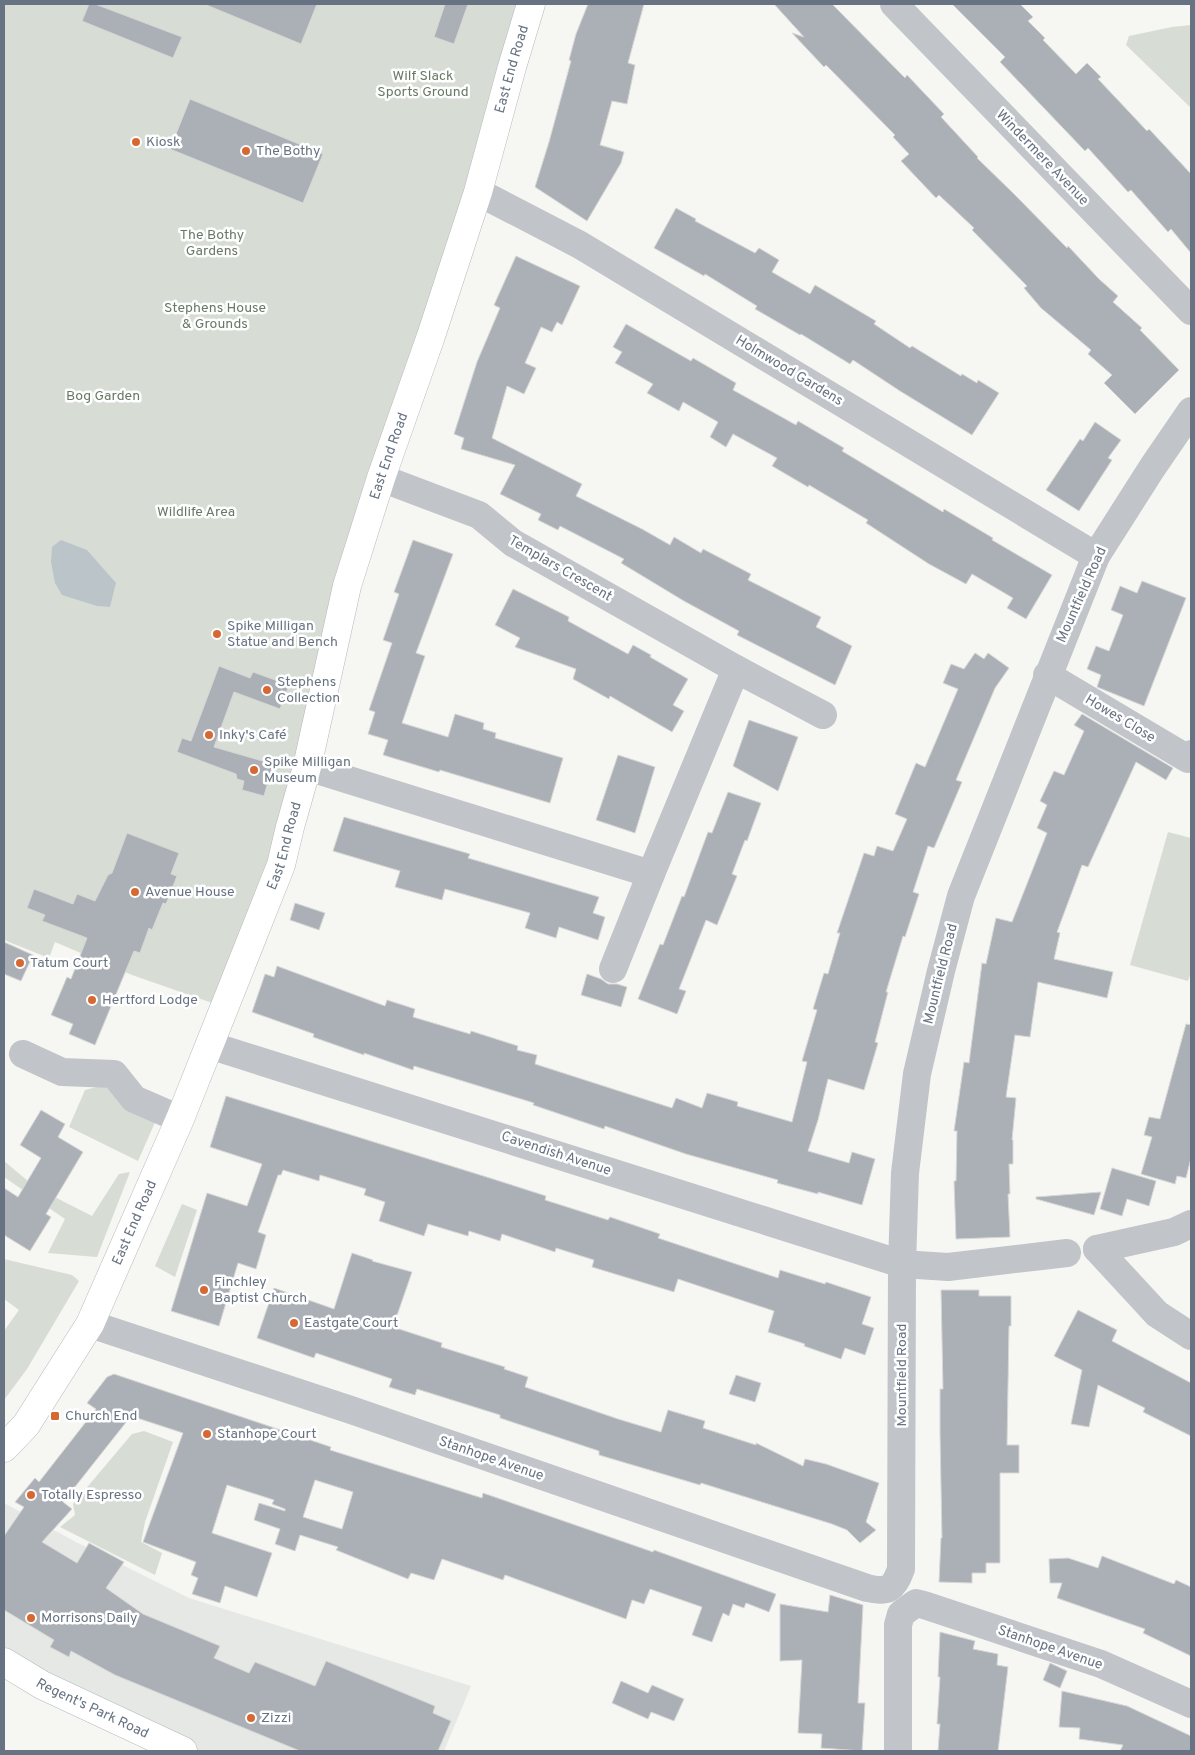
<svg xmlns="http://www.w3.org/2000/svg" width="1195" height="1755" viewBox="0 0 1195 1755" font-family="Overpass,sans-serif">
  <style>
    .built { fill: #e6e8e6 }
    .green { fill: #d7dcd4 }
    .water { fill: #bbc4c9 }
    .building { fill: #aab0b6; stroke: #d7d7d5; fill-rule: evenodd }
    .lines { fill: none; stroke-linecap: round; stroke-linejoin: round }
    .major-casing { stroke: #b5b8bc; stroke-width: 29 }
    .minor { stroke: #c1c4c8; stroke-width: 28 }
    .major { stroke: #fff; stroke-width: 28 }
    .poi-dot { fill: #d66833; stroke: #fff; stroke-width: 2 }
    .labels { text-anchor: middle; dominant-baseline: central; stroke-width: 5; stroke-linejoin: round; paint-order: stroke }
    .street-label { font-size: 14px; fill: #677382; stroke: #fff }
    .park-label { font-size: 14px; fill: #687965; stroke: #fff }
    .poi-label { font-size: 14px; fill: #677382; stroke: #fff; text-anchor: start }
  </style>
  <rect width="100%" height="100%" fill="#f6f6f3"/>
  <path class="built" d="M4,1503l72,39 113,56 282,88 -27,65h-264l-176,-89z"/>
  <g class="green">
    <path d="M4,4h527l-224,763 -89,238 -86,-30 -77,-33 -6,16 -45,-18z"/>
    <path d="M1191,25v83l-65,-63 3,-9 43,-9z"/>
    <path d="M1168,832l23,6v134l-3,9 -58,-16z"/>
    <path d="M112,1083l44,37 -18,41 -69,-34 16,-37z"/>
    <path d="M4,1161l31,26 57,29 27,-42 11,-2 -33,85 -49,-4 17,-34 -61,-42z"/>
    <path d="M182,1204l15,6 -22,67 -20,-11z"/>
    <path d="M4,1259l68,16 7,6 -52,88 -23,31v-69l15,-21 -15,-11z"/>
    <path d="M144,1431l29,11 -28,80 -4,20 21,11 -7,22 -95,-48 15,-12 -2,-11 59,-70z"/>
  </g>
  <path class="water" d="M61,540l26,10 29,33 -6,24 -13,-1 -35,-11 -7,-12 -4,-21 1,-15z"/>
  <g class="building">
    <path d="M89,4h6l87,33 -9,21 -91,-37z"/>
    <path d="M204,4h113l-16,40z"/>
    <path d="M445,4h23l-14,40 -20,-7z"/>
    <path d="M588,4h56l-16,59 7,2 -8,39 -15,-3 -12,44 24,7 -3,11 -34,58 -52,-34 14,-45 22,-81 -2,-1 7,-26z"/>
    <path d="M774,4h58l73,74 2,-3 37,39 -3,3 37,40 -1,1 37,36 53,54 1,-2 31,33 19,17 -5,6 29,26 -2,2 39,40 -44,44 -31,-31 8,-8 -24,-21 3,-4 -50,-42 -17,-20 3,-2 -55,-56 2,-2 -35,-33 -3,3 -35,-37 8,-7 -16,-17 2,-2 -69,-70 -2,2 -32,-34 12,4z"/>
    <path d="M952,4h68l13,13 -5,4 17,17 -2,2 33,34 11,-11 14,14 -3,2 49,52 2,-2 42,45v79l-20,-24 -3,3 -37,-42 -3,2 -40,-44 -3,3 -43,-45 -42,-44 5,-5z"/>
    <path d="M190,99l133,55 -20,49 -133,-54z"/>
    <path d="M676,208l20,11 -1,2 60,32 4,-5 20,12 -7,12 38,22 5,-9 61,36 -2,3 36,24 2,-2 49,30 1,-2 15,9 1,-3 21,13 -27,42 -72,-44 -47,-31 -3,4 -49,-30 -1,1 -45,-26 2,-3 -52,-32 -1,2 -50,-28z"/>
    <path d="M516,256l64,30 -18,39 -5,-3 -5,10 -11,-5 -16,36 11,5 -12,26 -17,-8 -15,52 90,46 -6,12 66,33 28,16 4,-8 27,16 2,-4 48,25 -3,6 73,37 -5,10 36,19 -17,39 -98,-50 2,-4 -55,-30 -63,-38 3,-4 -64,-33 -2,4 -20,-10 3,-6 -41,-20 15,-29 -54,-16 3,-11 -10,-4 23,-72 23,-54 -6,-3z"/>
    <path d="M626,324l65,37 2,-3 43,25 -3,7 63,35 2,-4 46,27 -2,3 101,61 1,-3 49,29 -1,2 60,35 -26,44 -19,-11 6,-10 -41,-24 -6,10 -37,-20 -63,-41 2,-3 -59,-35 -1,2 -36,-21 5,-8 -44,-24 -7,13 -16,-10 8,-15 -35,-20 -4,9 -32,-18 6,-9 -38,-21 7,-11 -9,-5z"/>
    <path d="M1095,422l26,18 -13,18 4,2 -33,51 -33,-21 34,-51 3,2z"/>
    <path d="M413,540l40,14 -37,99 9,3 -23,67 46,14 7,-23 29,9 -1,6 13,4 -1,5 68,20 -13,45 -110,-33 -1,2 -56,-17 5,-15 -20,-6 7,-22 -6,-2 23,-67 -9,-3 16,-46 -5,-2z"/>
    <path d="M1142,581l44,17 -42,108 -47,-19 4,-12 -14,-6 9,-23 13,5 14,-36 -12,-5 9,-24 17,7z"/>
    <path d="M513,589l56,28 -1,4 60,33 5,-9 18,10 -1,2 38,22 -15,26 11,6 -12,21 -62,-36 -1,3 -36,-20 3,-10 -61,-22 5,-9 -25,-13z"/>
    <path d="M975,653l9,6 4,-6 21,15 -14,20 -39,92 6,2 -28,66 -6,-2 -15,46 6,2 -14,43 -2,-1 -17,56h2l-13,50 3,1 -14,47 -36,-11 -10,41 -10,31 41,12 3,-11 23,7 -13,46 -44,-13v2l-41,-11 1,-3 -92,-26 -81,-28 -1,3 -71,-24 1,-2 -120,-37 -1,4 -49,-17v2l-51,-18 1,-3 -62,-22 13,-38 9,3 3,-11 108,40 2,-6 28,9 -2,8 57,17 1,-3 47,15 -1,4 20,5 -2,9 137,44 4,-10 26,10 5,-15 31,9 -1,4 55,16 15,-60 -5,-1 15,-51 -4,-1 11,-36 4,1 12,-41h-3l27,-80 10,3 3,-10 16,5 14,-32 -12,-5 21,-51 9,4 33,-78 -15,-6 8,-19 13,5z"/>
    <path d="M219,666l31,12 3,-6 36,13 -9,24 -46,-17 -20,55 59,17 -9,32 -22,-6 2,-9 -7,-2 -1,-5 -59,-22 5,-14 9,3z"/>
    <path d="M1082,714l91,54 -7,12 -30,-18 -48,105 -6,-2 -25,67 3,1 -6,26 59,13 -6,26 -69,-16 -8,55 -15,-2 -9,62 10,1 -4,42h1v24h-4l1,30h-2l2,43 -54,2 -2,-58h2l1,-50h-3l10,-69 5,1 13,-100 4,1 10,-46 16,4 35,-89 -10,-5 10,-23 -7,-4 14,-30 10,4 20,-44 -10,-6z"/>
    <path d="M749,720l49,17 -20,54 -45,-25z"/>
    <path d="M618,755l37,12 -20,66 -39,-13z"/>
    <path d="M728,792l33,11 -14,38 -2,-1 -13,34 5,2 -20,49 -11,-5 -14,36 -13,33 7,2 -9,23 -39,-15 22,-55 3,1 19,-49 2,1 24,-65 4,1z"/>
    <path d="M344,817l126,37 -2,4 131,39 -6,16 12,4 -7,23 -39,-13 -3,11 -31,-10 5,-15 -85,-24 -3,11 -47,-13 5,-16 -67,-20z"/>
    <path d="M127,833l52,20 -8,21 6,2 -11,28 -3,-1 -11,27 -3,-2 -9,25 -6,-2 -39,94 -26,-11 4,-10 -22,-9 16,-38 4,2 16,-41 -45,-17 3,-6 -18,-7 7,-19 39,15 4,-10 18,7 13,-26 4,-2z"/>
    <path d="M295,903l30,10 -6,17 -29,-10z"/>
    <path d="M4,942l29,13 -12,26 -17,-7z"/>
    <path d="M587,974l14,5 7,5h9l10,3 -6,20 -40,-12z"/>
    <path d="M1186,1024l5,1v133l-5,20 -9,-2 -2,8 -34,-10 11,-37 -8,-2 5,-18 11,2z"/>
    <path d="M226,1096l267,83 53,17 -1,4 63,20 2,-3 50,17 -2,4 120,40 2,-8 45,14 1,-2 45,15 -9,27 12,4 -9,27 -20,-7 -4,11 -37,-13 1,-2 -37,-12 6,-21 -96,-32 -4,13 -82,-25 2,-7 -38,-12 -1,4 -53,-18 -2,7 -31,-10 -1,5 -40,-12 -4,12 -45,-15 6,-19 -21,-7 2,-6 -46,-14 -1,6 -36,-11 -2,5h-3l-20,57 8,3 -10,34 -18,-6 -19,63 -48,-15 36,-118 40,13 15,-42 -52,-17z"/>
    <path d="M41,1110l24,14 -7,13 25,15 -37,62 5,3 -21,34 -26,-16v-47l14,9 23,-39 -21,-13z"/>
    <path d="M1112,1168l44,13 -7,25 -22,-7 -5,17 -22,-7z"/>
    <path d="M1101,1192l-7,23 -58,-16v-2z"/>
    <path d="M352,1253l21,7 -1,1 40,11 -19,55 49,16 -1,4 64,20 -1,2 24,8 -3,10 93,32 43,13 7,-22 37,11 -2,7 53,17v-2l47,23 2,-7 21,5 53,19 -13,39 10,8 -16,13 -13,-13 -15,-6 -131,-41 -1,2 -101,-30v-4l-99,-33v-3l-83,-26 -2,6 -26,-8 3,-8 -76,-26 -2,5 -57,-20 17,-50 60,21z"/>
    <path d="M941,1290h38v6h32v30h-2l-2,119h12v28h-19v90h-14v10h-14v10l-33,-1 2,-44h1l-2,-105v-44h3z"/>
    <path d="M1078,1310l39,20 -5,11 79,42v53l-48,-24 2,-4 -47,-23 -9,42 -18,-3 11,-54 -28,-14z"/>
    <path d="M114,1374l217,73 -1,3 152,48 1,-5 170,59 1,-2 122,44 -7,18 -23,-9 -2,5 -11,-4 -4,12 -6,-3 -11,29 -20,-7 10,-28 -52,-18 -6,15 -12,-4 -6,19 -121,-44 -2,5 -61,-21 -8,21 -23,-7 -3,6 -72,-29 2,-3 -38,-12 -5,16 -20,-7 5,-15 -26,-9 5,-17 26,8v-2l-13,-5 2,-4 -47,-15 -15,48 60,20 -15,44 -32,-11 -5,17 -28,-9 6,-16 -7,-3 5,-13 -53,-20 40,-109 -52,-17 -68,86 9,7 -30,33 35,21 12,-20 35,19 -18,26 37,26 77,32 -6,12 35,15 6,-11 60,24 11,-25 109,45 -2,7 18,8 -13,30h-138l-185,-76 -44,-24 -2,6 -19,-10 4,-7 -50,-30v-74l20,-29 -9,-5 20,-24 4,4 57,-73 -9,-6 20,-26zM315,1480l38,12 -11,37 -39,-12z"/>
    <path d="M736,1375l25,8 -6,19 -26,-8z"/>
    <path d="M1102,1556l72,28 2,-4 15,7v69l-48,-23 2,-4 -88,-31 5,-15h-12l-1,-24 19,-1 30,10z"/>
    <path d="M830,1595l33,10 -5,98h7l-3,48 -41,-3 1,-14 -24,-1 4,-73 -22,1v-57l48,8z"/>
    <path d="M940,1632l35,9 -2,8 25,5 -1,11 11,2 -10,84h-60l2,-27h-3l3,-47h-2z"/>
    <path d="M1050,1663l17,8 -7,17 -17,-8z"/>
    <path d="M621,1681l27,12 4,-8 32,14 -10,22 -23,-9 -3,7 -36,-16z"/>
    <path d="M1062,1691l65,15 64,30v15h-71l3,-6 -44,-6 1,-11 -21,-1z"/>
  </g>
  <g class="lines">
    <g class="major-casing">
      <g id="major">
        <path id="s1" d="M4,1448l22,-23 64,-101 90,-205 101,-254 9,-38 17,-60 40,-181 34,-108 50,-142 47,-144 34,-125 19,-63"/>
        <path id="s2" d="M4,1662l38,23 141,66"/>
      </g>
    </g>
    <g class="minor">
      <path d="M894,4l297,307"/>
      <path d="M478,192l102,53 516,311"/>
      <path d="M381,478l98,37 34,28 223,126"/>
      <path d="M1047,675l141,84 3,-5"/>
      <path d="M307,767l344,107 85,-205 87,46"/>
      <path d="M613,969l38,-95"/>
      <path d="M209,1045l693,219 46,3 119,-14"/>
      <path d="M23,1054l39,18 52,2 20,25 46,20"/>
      <path d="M1097,1249l60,65 34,22"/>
      <path d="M1097,1249l77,-17 17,-8"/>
      <path d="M90,1324l261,86 516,178c21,5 27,1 34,-19l1,-305 3,-91 12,-99 24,-103 20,-75 135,-340 56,-88 39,-57"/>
      <path d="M898,1751v-126l3,-11 15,-11 8,2 177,59 90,40"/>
    </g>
    <use href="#major" class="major"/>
  </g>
  <g class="poi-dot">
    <circle cx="136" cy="142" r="5"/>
    <circle cx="246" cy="151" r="5"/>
    <circle cx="217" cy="634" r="5"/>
    <circle cx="267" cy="690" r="5"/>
    <circle cx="209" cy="735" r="5"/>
    <circle cx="254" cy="770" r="5"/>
    <circle cx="135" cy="892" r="5"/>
    <circle cx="20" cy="963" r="5"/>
    <circle cx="92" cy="1000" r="5"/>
    <circle cx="204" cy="1290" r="5"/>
    <circle cx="294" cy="1323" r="5"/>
    <rect x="50" y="1411" width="10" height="10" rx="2.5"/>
    <circle cx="207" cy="1434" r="5"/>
    <circle cx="31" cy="1495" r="5"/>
    <circle cx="31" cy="1618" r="5"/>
    <circle cx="251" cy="1718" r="5"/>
  </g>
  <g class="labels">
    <g class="street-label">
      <text stroke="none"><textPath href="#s1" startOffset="1478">East End Road</textPath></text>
      <text transform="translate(1042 158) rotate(46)">Windermere Avenue</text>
      <text transform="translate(789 371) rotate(31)">Holmwood Gardens</text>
      <text stroke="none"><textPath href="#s1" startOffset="1072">East End Road</textPath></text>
      <text transform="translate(560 569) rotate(30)">Templars Crescent</text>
      <text transform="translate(1082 595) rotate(-66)">Mountfield Road</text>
      <text transform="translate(1120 719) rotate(31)">Howes Close</text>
      <text stroke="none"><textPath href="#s1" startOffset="668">East End Road</textPath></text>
      <text transform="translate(941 974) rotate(-76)">Mountfield Road</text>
      <text transform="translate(556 1154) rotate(18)">Cavendish Avenue</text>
      <text stroke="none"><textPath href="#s1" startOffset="262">East End Road</textPath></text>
      <text transform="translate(902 1375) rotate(-90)">Mountfield Road</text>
      <text transform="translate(491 1459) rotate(19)">Stanhope Avenue</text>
      <text transform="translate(1050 1648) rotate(19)">Stanhope Avenue</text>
      <text stroke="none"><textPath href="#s2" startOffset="100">Regent's Park Road</textPath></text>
    </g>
    <g class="park-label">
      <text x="423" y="76">Wilf Slack<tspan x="423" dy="16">Sports Ground</tspan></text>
      <text x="212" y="235">The Bothy<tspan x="212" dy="16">Gardens</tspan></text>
      <text x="215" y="308">Stephens House<tspan x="215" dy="16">&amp; Grounds</tspan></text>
      <text x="103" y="396">Bog Garden</text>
      <text x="196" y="512">Wildlife Area</text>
    </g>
    <g class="poi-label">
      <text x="146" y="142">Kiosk</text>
      <text x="256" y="151">The Bothy</text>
      <text x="227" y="626">Spike Milligan<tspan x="227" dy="16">Statue and Bench</tspan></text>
      <text x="277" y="682">Stephens<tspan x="277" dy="16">Collection</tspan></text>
      <text x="219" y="735">Inky's Café</text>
      <text x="264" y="762">Spike Milligan<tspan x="264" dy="16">Museum</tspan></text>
      <text x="145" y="892">Avenue House</text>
      <text x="30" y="963">Tatum Court</text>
      <text x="102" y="1000">Hertford Lodge</text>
      <text x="214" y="1282">Finchley<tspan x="214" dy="16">Baptist Church</tspan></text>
      <text x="304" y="1323">Eastgate Court</text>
      <text x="65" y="1416">Church End</text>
      <text x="217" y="1434">Stanhope Court</text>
      <text x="41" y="1495">Totally Espresso</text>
      <text x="41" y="1618">Morrisons Daily</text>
      <text x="261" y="1718">Zizzi</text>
    </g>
  </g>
  <rect width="1195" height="1755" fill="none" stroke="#677382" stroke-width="10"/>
</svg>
